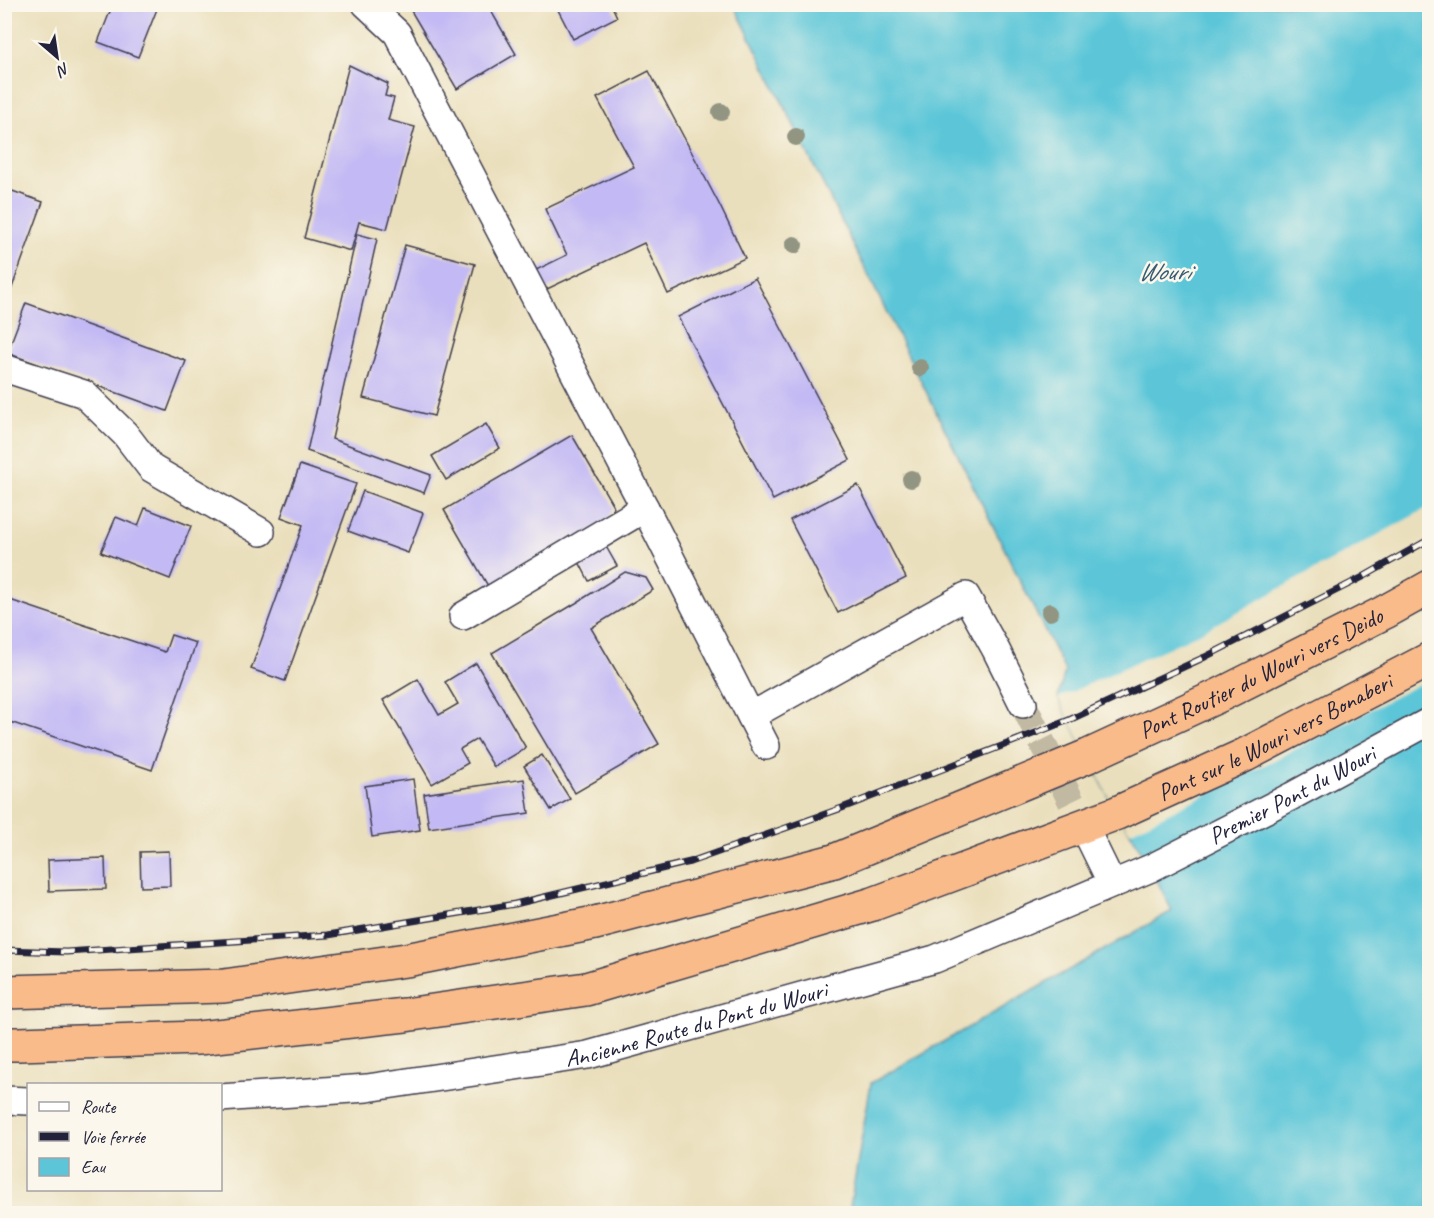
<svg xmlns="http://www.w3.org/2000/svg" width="1434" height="1218" viewBox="0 0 1434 1218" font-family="Caveat,sans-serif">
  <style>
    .water { fill: #5cc6d8; stroke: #3f748a; stroke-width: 1.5 }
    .pier { fill: #eadfbc }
    .building { fill: #c3b9f4 }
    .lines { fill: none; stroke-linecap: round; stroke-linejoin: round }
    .minor-tunnel { stroke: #c2b9a2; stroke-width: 27; stroke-dasharray: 27 14; stroke-linecap: butt }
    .minor-casing { stroke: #403e4e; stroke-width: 30 }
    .highway-casing { stroke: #403e4e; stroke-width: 36 }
    .minor { stroke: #fff; stroke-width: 27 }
    .highway { stroke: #fabb8b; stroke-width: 33 }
    .rail-casing { stroke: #22223b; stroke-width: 7 }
    .rail { stroke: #fbf7ec; stroke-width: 4.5; stroke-dasharray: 14; stroke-linecap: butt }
    .tree { fill: #929582 }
    .labels { text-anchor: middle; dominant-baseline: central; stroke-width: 5; stroke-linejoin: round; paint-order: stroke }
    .street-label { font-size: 24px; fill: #22223b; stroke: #fbf7ec }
    .water-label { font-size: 26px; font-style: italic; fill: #365b72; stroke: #fbf7ec }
  </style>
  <rect width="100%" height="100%" fill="#fbf7ec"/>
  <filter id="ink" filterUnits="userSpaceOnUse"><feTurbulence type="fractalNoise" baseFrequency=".0167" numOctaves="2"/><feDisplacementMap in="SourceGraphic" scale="12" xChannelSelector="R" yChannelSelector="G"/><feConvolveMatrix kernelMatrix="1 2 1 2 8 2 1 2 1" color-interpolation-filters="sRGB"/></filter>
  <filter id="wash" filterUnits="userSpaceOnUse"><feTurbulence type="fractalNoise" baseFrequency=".008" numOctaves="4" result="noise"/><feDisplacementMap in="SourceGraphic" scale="24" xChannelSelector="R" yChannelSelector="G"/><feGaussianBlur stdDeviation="1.35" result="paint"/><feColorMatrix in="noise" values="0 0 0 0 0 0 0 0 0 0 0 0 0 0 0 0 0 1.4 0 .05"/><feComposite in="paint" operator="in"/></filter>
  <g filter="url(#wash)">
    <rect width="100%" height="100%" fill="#eadfbc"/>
    <path class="water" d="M734,5h695v1208h-580l22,-130 301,-172 -21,-43 -21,-36 -13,-19 -59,-115 7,-27z"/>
    <path class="pier" d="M1429,507v172l-168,88 -131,65 -13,-19 -59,-115 134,-61z"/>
    <g id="blocks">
      <g class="building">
        <path d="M113,4h46l-21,53 -40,-15z"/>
        <path d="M407,4h80l29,50 -59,35z"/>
        <path d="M555,4h56l6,13 -44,22z"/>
        <path d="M349,65l39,19 -3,12 9,2 -6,22 27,7 -28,102 -28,-7 -8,29 -47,-13z"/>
        <path d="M649,71l71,135 25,52 -77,36 -24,-51 -99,47 -9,-20 31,-15 -22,-46 89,-42 -37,-69z"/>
        <path d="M4,188l39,14 -38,105h-1z"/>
        <path d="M357,234l20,5 -45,200 99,36 -7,18 -117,-42z"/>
        <path d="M405,245l70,19 -41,152 -71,-18z"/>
        <path d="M755,278l95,182 -77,40 -95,-183z"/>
        <path d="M26,303l160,58 -19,50 -160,-58z"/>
        <path d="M486,424l14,24 -54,32 -14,-24z"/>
        <path d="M572,435l42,72 -9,20 -113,66 -48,-83z"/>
        <path d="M300,465l56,19 -71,197 -34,-12 52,-144 -22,-8z"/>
        <path d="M858,485l48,93 -68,35 -48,-93z"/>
        <path d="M363,491l60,22 -15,40 -60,-22z"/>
        <path d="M145,508l46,18 -21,53 -69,-27 15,-35 22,9z"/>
        <path d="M604,543l13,23 -28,15 -12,-23z"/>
        <path d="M625,572l21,6 7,12 -62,38 68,116 -84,49 -83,-140 84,-50z"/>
        <path d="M4,598l161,54 6,-17 25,8 -44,127 -148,-50z"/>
        <path d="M476,663l50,85 -32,19 -17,-28 -17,10 8,14 -36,21 -49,-84 35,-21 21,36 19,-11 -13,-22z"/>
        <path d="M542,755l28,44 -19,11 -27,-44z"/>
        <path d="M413,779l7,51 -48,7 -7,-51z"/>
        <path d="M524,779l5,34 -100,15 -5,-34z"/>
        <path d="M169,851l1,35 -29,1 -1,-35z"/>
        <path d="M105,858l1,31 -57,2 -1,-31z"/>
      </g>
    </g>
  </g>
  <g filter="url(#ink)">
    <use href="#blocks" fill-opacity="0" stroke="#403e4e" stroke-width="1.5"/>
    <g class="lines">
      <path class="minor-tunnel" d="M1023,704l66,133"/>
      <g class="minor-casing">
        <g id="minor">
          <path d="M366,4l31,29 248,475 121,238"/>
          <path d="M4,368l80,26 41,40 26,34 110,64"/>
          <path d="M463,616l182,-108"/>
          <path d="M751,716l215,-120 30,54 27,54"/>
          <path d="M1089,837l23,47"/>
          <path id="s1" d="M220,1098l147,-10 221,-33 347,-96 216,-91 141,-72 138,-75"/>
          <path d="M4,1100l24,1"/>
        </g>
      </g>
      <g class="highway-casing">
        <g id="highway">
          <path id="s2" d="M4,992l220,-6 182,-26 189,-37 239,-62 254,-105 132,-61 165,-83 45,-25"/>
          <path id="s3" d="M4,1044h15l179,-6 207,-23 181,-26 287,-85 244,-91 128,-58 185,-96"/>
        </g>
      </g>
      <use href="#minor" class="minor"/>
      <use href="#highway" class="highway"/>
      <g class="rail-casing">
        <path id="rail" d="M4,950l62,2 262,-17 187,-31 175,-42 152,-54 227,-88 136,-63 158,-80 67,-38"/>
      </g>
      <use href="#rail" class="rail"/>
    </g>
    <g class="tree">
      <circle cx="721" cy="112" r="9"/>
      <circle cx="796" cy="137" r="9"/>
      <circle cx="794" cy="245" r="9"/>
      <circle cx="920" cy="368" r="9"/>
      <circle cx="911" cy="479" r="9"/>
      <circle cx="1050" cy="612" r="9"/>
    </g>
  </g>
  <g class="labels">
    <g class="street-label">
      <text stroke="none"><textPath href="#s2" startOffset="1310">Pont Routier du Wouri vers Deido</textPath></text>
      <text stroke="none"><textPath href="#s3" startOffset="1320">Pont sur le Wouri vers Bonaberi</textPath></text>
      <text stroke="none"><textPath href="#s1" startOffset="1124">Premier Pont du Wouri</textPath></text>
      <text stroke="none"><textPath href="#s1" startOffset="483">Ancienne Route du Pont du Wouri</textPath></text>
    </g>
    <g class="water-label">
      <text x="1164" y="271">Wouri</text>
    </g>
  </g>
  <rect width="1434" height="1218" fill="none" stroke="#fbf7ec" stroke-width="24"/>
  <rect x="27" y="1083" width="195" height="108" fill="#fbf7ec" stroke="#a4a2a5" stroke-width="1.5"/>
  <rect x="39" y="1102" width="30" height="9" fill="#ffffff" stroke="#a4a2a5" stroke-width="1.5"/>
  <text x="81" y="1113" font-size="18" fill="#22223b">Route</text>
  <rect x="39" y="1132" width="30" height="9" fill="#22223b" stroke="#a4a2a5" stroke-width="1.5"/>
  <text x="81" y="1143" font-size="18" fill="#22223b">Voie ferrée</text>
  <rect x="39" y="1158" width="30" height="18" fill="#5cc6d8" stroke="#a4a2a5" stroke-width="1.5"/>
  <text x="81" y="1173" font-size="18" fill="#22223b">Eau</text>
  <g transform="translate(57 57) rotate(151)" stroke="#fbf7ec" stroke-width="4.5" paint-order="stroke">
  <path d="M0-4.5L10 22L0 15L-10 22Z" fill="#22223b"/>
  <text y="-9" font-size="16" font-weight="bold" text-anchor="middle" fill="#22223b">N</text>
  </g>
</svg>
